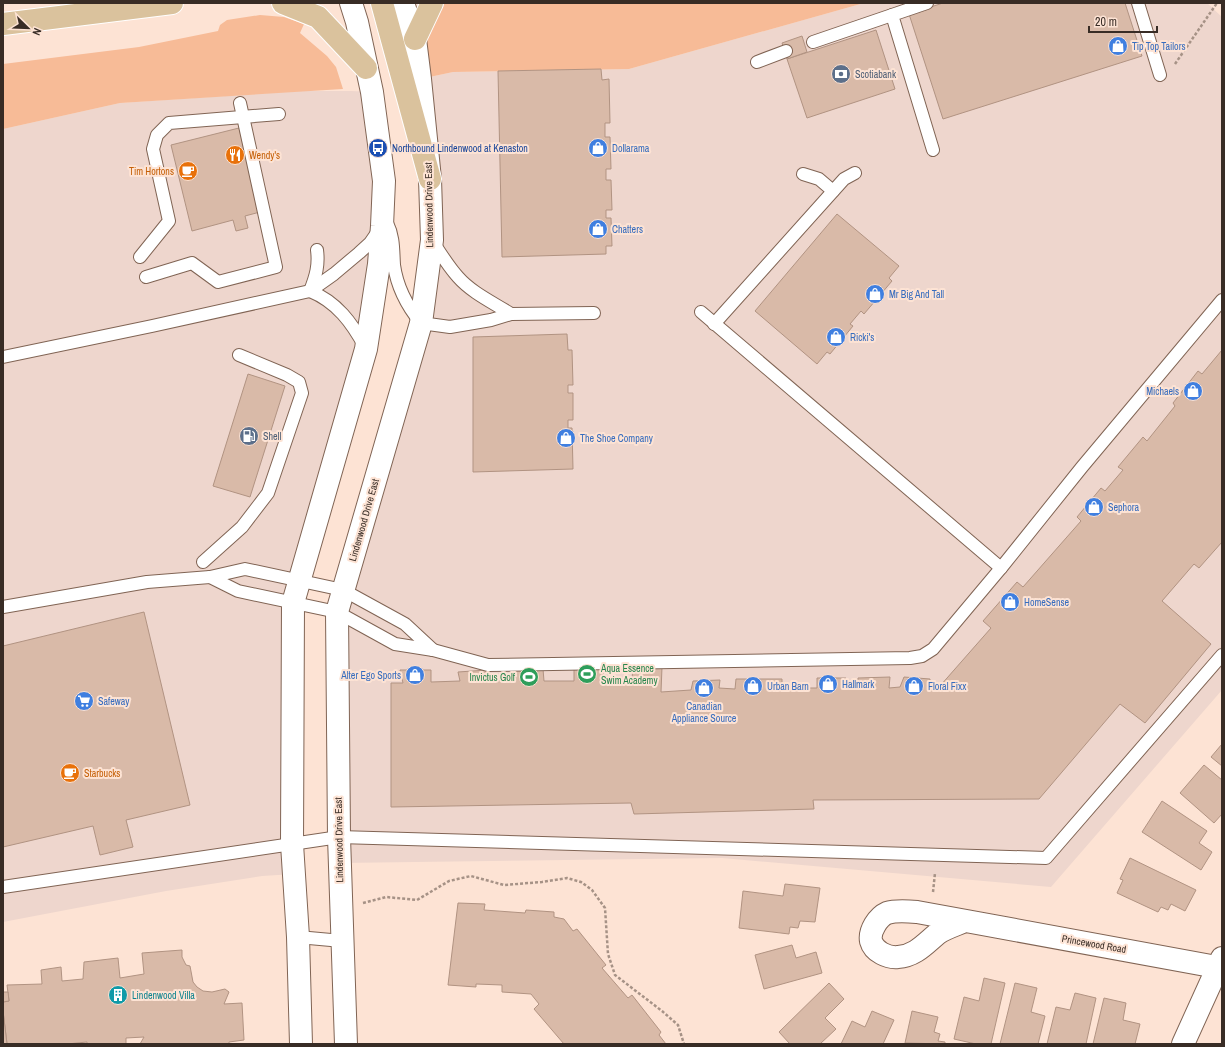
<svg xmlns="http://www.w3.org/2000/svg" width="1225" height="1047" viewBox="0 0 1225 1047" font-family="'Archivo Narrow',sans-serif">
  <style>
    .commercial { fill: #eed6cd }
    .green { fill: #f7bb97 }
    .building { fill: #d9baa8; stroke: #b19382 }
    .lines { fill: none; stroke-linecap: round; stroke-linejoin: round }
    .service-casing { stroke: #806454; stroke-width: 14 }
    .minor-casing { stroke: #806454; stroke-width: 24 }
    .tertiary-casing { stroke: #806454; stroke-width: 24 }
    .primary-casing { stroke: #fff; stroke-width: 24 }
    .path { stroke: #a69286; stroke-width: 2.5; stroke-dasharray: 3 2; stroke-linecap: butt }
    .service { stroke: #fff; stroke-width: 12 }
    .minor { stroke: #fff; stroke-width: 22 }
    .tertiary { stroke: #fff; stroke-width: 22 }
    .primary { stroke: #dac29d; stroke-width: 22 }
    .labels { text-anchor: middle; dominant-baseline: central; stroke-width: 4; stroke-linejoin: round; paint-order: stroke }
    .shop-label { font-size: 10px; fill: #366cbe; stroke: #fde3d4; text-anchor: start }
    .service-label { font-size: 10px; fill: #4e5e75; stroke: #fde3d4; text-anchor: start }
    .transit-label { font-size: 10px; fill: #164399; stroke: #fde3d4; text-anchor: start }
    .food-label { font-size: 10px; fill: #c56008; stroke: #fde3d4; text-anchor: start }
    .street-label { font-size: 10px; fill: #382c25; stroke: #fde3d4 }
    .leisure-label { font-size: 10px; fill: #27864d; stroke: #fde3d4; text-anchor: start }
    .culture-label { font-size: 10px; fill: #0d838f; stroke: #fde3d4; text-anchor: start }
  </style>
  <rect width="100%" height="100%" fill="#fde3d4"/>
  <g class="commercial">
    <path d="M864,3h343l15,14v673l-171,197 -329,-29 -382,5 -3,-251 88,-325 -5,-208 33,-7 176,-3z"/>
    <path d="M300,91h51l21,1 7,172 -86,339 1,271 -32,2 -96,15 -163,31v-793l117,-26z"/>
  </g>
  <g class="green">
    <path d="M432,3h432l-235,66 -176,3 -33,7z"/>
    <path d="M260,15l24,2 20,7 -4,9 27,23 9,11 7,22 -223,14 -117,26v-65l136,-17 79,-16 2,-6 7,-5z"/>
  </g>
  <g class="building">
    <path d="M943,3h182l17,53 -199,63 -34,-105z"/>
    <path d="M876,30l19,59 -88,29 -20,-59z"/>
    <path d="M802,36l5,16 -20,7 -5,-16z"/>
    <path d="M601,69l1,11 7,-1 1,44h-5v14h5l1,32h-5v11h5l1,30h-6v8h5l1,28h-6v8l-104,3 -4,-186z"/>
    <path d="M239,128l21,84 -15,4 3,12 -12,3 -3,-11 -41,11 -21,-86z"/>
    <path d="M837,214l62,52 -10,12 3,3 -28,33 -3,-3 -11,13 3,2 -23,28 -3,-2 -10,12 -62,-53z"/>
    <path d="M567,334l1,16h4l1,35h-5v8h5v27h-5v8h4l1,41 -100,3v-135z"/>
    <path d="M1222,350v192l-23,26 -5,-4 -32,37 49,43 -66,79 -25,-19 -81,95 -226,1 1,9 -180,5 -3,-11 -240,4v-124h12l-3,-13h31v12l29,-1 -2,-9 29,-2 3,11 25,-1v-10l28,-1 1,12h30v-12l29,-1v12h29l1,-14 29,1 -1,25 30,-2 2,-9 27,-1 -1,8 16,1 1,-10h46v9h35v-10h29v10h11l1,-10 32,-1 -1,11 11,-1 4,-10 26,2v7h10l51,-58 -8,-7 34,-39 6,5 58,-66 -4,-4 24,-29 4,3 18,-21 -5,-3 25,-30 4,4 28,-35 -2,-3 25,-32 4,3z"/>
    <path d="M248,374l37,12 -35,111 -37,-11z"/>
    <path d="M144,612l46,193 -64,15 7,27 -33,8 -7,-29 -90,21v-201z"/>
    <path d="M1222,744v22l-11,-9z"/>
    <path d="M1204,765l18,15v34l-8,9 -34,-30z"/>
    <path d="M1162,801l45,30 -8,12 13,9 -11,18 -59,-38z"/>
    <path d="M1130,858l66,32 -11,21 -14,-7 -3,6 -7,-3 -3,5 -41,-19 6,-13 -3,-1z"/>
    <path d="M785,884l35,4 -5,34 -15,-1 -2,7 -8,-1 -1,7 -50,-6 4,-37 40,5z"/>
    <path d="M458,903l27,1 -1,6 41,3 1,-3 28,2v5l10,2 9,12 4,-2 29,36 -4,3 26,30 4,-3 29,37 -2,3 7,9h-102l-30,-35 5,-5 -8,-10 -29,-2v-7l-26,-1v3l-28,-2z"/>
    <path d="M792,945l4,13 20,-6 6,21 -58,16 -9,-34z"/>
    <path d="M182,950v7l4,8 4,1 3,16 4,5 6,4 9,1 13,-3 4,3 -5,12 18,-1 2,37 -15,2v2h-89l4,-7 -18,1v6h-39v-2l-20,2h-60l-4,-33v-9l6,-1 -2,-16 35,-1 -1,-14 20,-3 1,14 21,-2 1,-17 34,-4 2,20 24,-4 -2,-21z"/>
    <path d="M984,978l21,5 -14,61h-15l-22,-5 10,-42 15,4z"/>
    <path d="M829,983l15,16 -19,19 11,11 -16,15h-30l-11,-12z"/>
    <path d="M1015,983l22,5 -6,24 14,4 -7,28h-38z"/>
    <path d="M3,992h5l1,9 -6,1z"/>
    <path d="M1075,993l21,5 -10,46h-39l9,-37 14,3z"/>
    <path d="M1104,998l22,5 -3,17 17,4 -5,20h-42z"/>
    <path d="M3,1011l4,33h-4z"/>
    <path d="M872,1011l22,9 -11,24h-42l11,-23 13,6z"/>
    <path d="M912,1011l26,6 -4,15 6,2 -2,7 7,1v2l-40,-1z"/>
  </g>
  <g class="lines">
    <g class="service-casing">
      <g id="service">
        <path d="M927,3l-35,12 41,135"/>
        <path d="M1138,3l22,72"/>
        <path d="M813,42l79,-27"/>
        <path d="M757,62l29,-11"/>
        <path d="M803,174l16,5 14,12"/>
        <path d="M387,223c7,14 6,27 7,42 3,22 13,41 27,58l29,4 41,-7 20,-6 83,-1"/>
        <path d="M433,242c8,12 15,24 25,35 14,16 36,26 53,37"/>
        <path d="M140,257l29,-36 -16,-72 4,-14 12,-12 110,-9"/>
        <path d="M146,277l46,-14 26,19 58,-15 -36,-164"/>
        <path d="M310,291c27,11 42,32 55,56"/>
        <path d="M310,291c6,-15 9,-26 7,-41"/>
        <path d="M701,312l300,256"/>
        <path d="M714,324l130,-145 11,-6"/>
        <path d="M3,357l149,-31 158,-35 24,-17 25,-21 11,-10 9,-13"/>
        <path d="M203,562l39,-35 26,-34 34,-100 -3,-11 -12,-7 -48,-20"/>
        <path d="M210,577l28,14 99,21 58,32 38,6 55,15 422,-7 12,-2 11,-7 68,-81 81,-101 140,-167"/>
        <path d="M3,607l144,-25 63,-5 35,-8 98,21 62,34 28,26"/>
        <path d="M3,887l336,-50 707,21 176,-203"/>
        <path d="M298,937l44,4"/>
      </g>
    </g>
    <g class="minor-casing">
      <g id="minor">
        <path d="M965,921c-9,4 -20,7 -28,13 -12,10 -22,22 -39,23 -10,1 -24,-5 -27,-16 -2,-10 7,-24 16,-28 9,-3 20,-2 30,-1l305,56"/>
        <path d="M1183,1044l39,-86"/>
      </g>
    </g>
    <g class="tertiary-casing">
      <g id="tertiary">
        <path d="M301,1044l-3,-107 -6,-93 1,-241 73,-254 13,-85 3,-38 2,-45 -12,-89 -15,-70 -6,-19"/>
        <path d="M346,1044l-7,-207 -2,-225 84,-289 11,-83 -2,-61 -10,-100 -5,-40 -12,-36"/>
      </g>
    </g>
    <g class="primary-casing">
      <g id="primary">
        <path d="M283,3l35,14 48,51"/>
        <path d="M382,3l48,176"/>
        <path d="M3,24l169,-21"/>
        <path d="M415,39l17,-36"/>
      </g>
    </g>
    <g class="path">
      <path d="M1175,64l42,-61"/>
      <path d="M933,892l2,-19"/>
      <path d="M363,903l23,-6 31,3 32,-19 22,-5 33,9 38,-3 25,-4 14,4 11,8 13,18 3,46 7,21 47,36 16,14 6,19"/>
    </g>
    <use href="#service" class="service"/>
    <use href="#minor" class="minor"/>
    <use href="#tertiary" class="tertiary"/>
    <use href="#primary" class="primary"/>
  </g>
  <defs>
    <g id="shop-disc" transform="scale(1)"><circle r="9.5" fill="#3f7fe0" stroke="#fde3d4"/><path d="M-5-2.5h2.3a2.7 3.5 0 0 1 5.4 0H5L5.5 6h-11ZM-1.5-2.5h3a1.5 2.3 0 0 0-3 0Z" fill="#fff"/></g>
    <g id="bank-disc" transform="scale(1)"><circle r="9.5" fill="#5c6f8a" stroke="#fde3d4"/><path d="M-6-4H6V4H-6ZM0-2.3a2.3 2.3 0 1 0 0 4.6a2.3 2.3 0 1 0 0-4.6Z" fill="#fff"/></g>
    <g id="bus-disc" transform="scale(1)"><circle r="9.5" fill="#1a4fb4" stroke="#fde3d4"/><path d="M-5-6H5V4H4V6H2V4H-2V6H-4V4H-5ZM-3.5-4V0h7V-4ZM-3.5 1.2v1.5H-2V1.2ZM2 1.2v1.5H3.5V1.2Z" fill="#fff"/></g>
    <g id="restaurant-disc" transform="scale(1)"><circle r="9.5" fill="#e8710a" stroke="#fde3d4"/><path d="M-5-6h1v4h1v-4h1v4h1v-4h1v5L-1.5 .5V6h-2V.5L-5-1ZM5-6V6H3V1.5H1.5Q1.5-4 5-6Z" fill="#fff"/></g>
    <g id="cafe-disc" transform="scale(1)"><circle r="9.5" fill="#e8710a" stroke="#fde3d4"/><path d="M-5.5-4.5H6V0H3Q3 3.5 0 3.5H-2.5Q-5.5 3.5-5.5 0ZM3-3.2v2h1.7v-2ZM-6 4.5H4V6H-6Z" fill="#fff"/></g>
    <g id="fuel-disc" transform="scale(1)"><circle r="9.5" fill="#5c6f8a" stroke="#fde3d4"/><path d="M-5.5-6h7V0h2V4h1.3V-2.5L3-4.5l.8-.8L6-3V5H2.5V1h-1V6h-7ZM-4.2-4.7v3.2H.2V-4.7Z" fill="#fff"/></g>
    <g id="stadium-disc" transform="scale(1)"><circle r="9.5" fill="#2e9e5b" stroke="#fde3d4"/><path d="M0-5a6.5 5 0 1 0 0 10a6.5 5 0 1 0 0-10ZM-3.5-1.8h7v3.6h-7Z" fill="#fff"/></g>
    <g id="supermarket-disc" transform="scale(1)"><circle r="9.5" fill="#3f7fe0" stroke="#fde3d4"/><path d="M-6-5.5h2.5l.6 2H6L4.5 2H-2.5L-4.4-4H-6ZM-1.5 3.2a1.3 1.3 0 1 0 .1 0ZM3 3.2a1.3 1.3 0 1 0 .1 0Z" fill="#fff"/></g>
    <g id="building-disc" transform="scale(1)"><circle r="9.5" fill="#0f9aa8" stroke="#fde3d4"/><path d="M-4-6H4V6H1V3H-1V6H-4ZM-2.5-4.3h1.7v1.8h-1.7ZM.8-4.3h1.7v1.8H.8ZM-2.5-1h1.7V.8h-1.7ZM.8-1h1.7V.8H.8Z" fill="#fff"/></g>
  </defs>
  <g fill-rule="evenodd">
    <use href="#shop-disc" x="1118" y="46"/>
    <use href="#bank-disc" x="841" y="74"/>
    <use href="#bus-disc" x="378" y="148"/>
    <use href="#shop-disc" x="598" y="148"/>
    <use href="#restaurant-disc" x="235" y="155"/>
    <use href="#cafe-disc" x="188" y="171"/>
    <use href="#shop-disc" x="598" y="229"/>
    <use href="#shop-disc" x="875" y="294"/>
    <use href="#shop-disc" x="836" y="337"/>
    <use href="#shop-disc" x="1193" y="391"/>
    <use href="#fuel-disc" x="249" y="436"/>
    <use href="#shop-disc" x="566" y="438"/>
    <use href="#shop-disc" x="1094" y="507"/>
    <use href="#shop-disc" x="1010" y="602"/>
    <use href="#stadium-disc" x="587" y="674"/>
    <use href="#shop-disc" x="415" y="675"/>
    <use href="#stadium-disc" x="529" y="677"/>
    <use href="#shop-disc" x="828" y="684"/>
    <use href="#shop-disc" x="753" y="686"/>
    <use href="#shop-disc" x="914" y="686"/>
    <use href="#shop-disc" x="704" y="688"/>
    <use href="#supermarket-disc" x="84" y="701"/>
    <use href="#cafe-disc" x="70" y="773"/>
    <use href="#building-disc" x="118" y="995"/>
  </g>
  <g class="labels">
    <g class="shop-label">
      <text x="1132" y="46">Tip Top Tailors</text>
      <text x="612" y="148">Dollarama</text>
      <text x="612" y="229">Chatters</text>
      <text x="889" y="294">Mr Big And Tall</text>
      <text x="850" y="337">Ricki's</text>
      <text x="1179" y="391" text-anchor="end">Michaels</text>
      <text x="580" y="438">The Shoe Company</text>
      <text x="1108" y="507">Sephora</text>
      <text x="1024" y="602">HomeSense</text>
      <text x="401" y="675" text-anchor="end">Alter Ego Sports</text>
      <text x="842" y="684">Hallmark</text>
      <text x="767" y="686">Urban Barn</text>
      <text x="928" y="686">Floral Fixx</text>
      <text x="98" y="701">Safeway</text>
      <text x="704" y="706" text-anchor="middle">Canadian<tspan x="704" dy="12">Appliance Source</tspan></text>
    </g>
    <g class="service-label">
      <text x="855" y="74">Scotiabank</text>
      <text x="263" y="436">Shell</text>
    </g>
    <g class="transit-label">
      <text x="392" y="148">Northbound Lindenwood at Kenaston</text>
    </g>
    <g class="food-label">
      <text x="249" y="155">Wendy's</text>
      <text x="174" y="171" text-anchor="end">Tim Hortons</text>
      <text x="84" y="773">Starbucks</text>
    </g>
    <g class="street-label">
      <text transform="translate(429 205) rotate(-91)">Lindenwood Drive East</text>
      <text transform="translate(364 520) rotate(-74)">Lindenwood Drive East</text>
      <text transform="translate(339 840) rotate(-91)">Lindenwood Drive East</text>
      <text transform="translate(1094 944) rotate(10)">Princewood Road</text>
    </g>
    <g class="leisure-label">
      <text x="601" y="668">Aqua Essence<tspan x="601" dy="12">Swim Academy</tspan></text>
      <text x="515" y="677" text-anchor="end">Invictus Golf</text>
    </g>
    <g class="culture-label">
      <text x="132" y="995">Lindenwood Villa</text>
    </g>
  </g>
  <rect width="1225" height="1047" fill="none" stroke="#382c25" stroke-width="8"/>
  <g transform="translate(28 28) rotate(113)" stroke="#fde3d4" stroke-width="3" paint-order="stroke">
  <path d="M0-3L7 15L0 10L-7 15Z" fill="#382c25"/>
  <text y="-6" font-size="11" font-weight="bold" text-anchor="middle" fill="#382c25">N</text>
  </g>
  <path d="M1089 26v6h68v-6" fill="none" stroke="#382c25" stroke-width="2"/>
  <text x="1095" y="26" font-size="12" fill="#382c25" stroke="#fde3d4" stroke-width="3" paint-order="stroke">20 m</text>
</svg>
